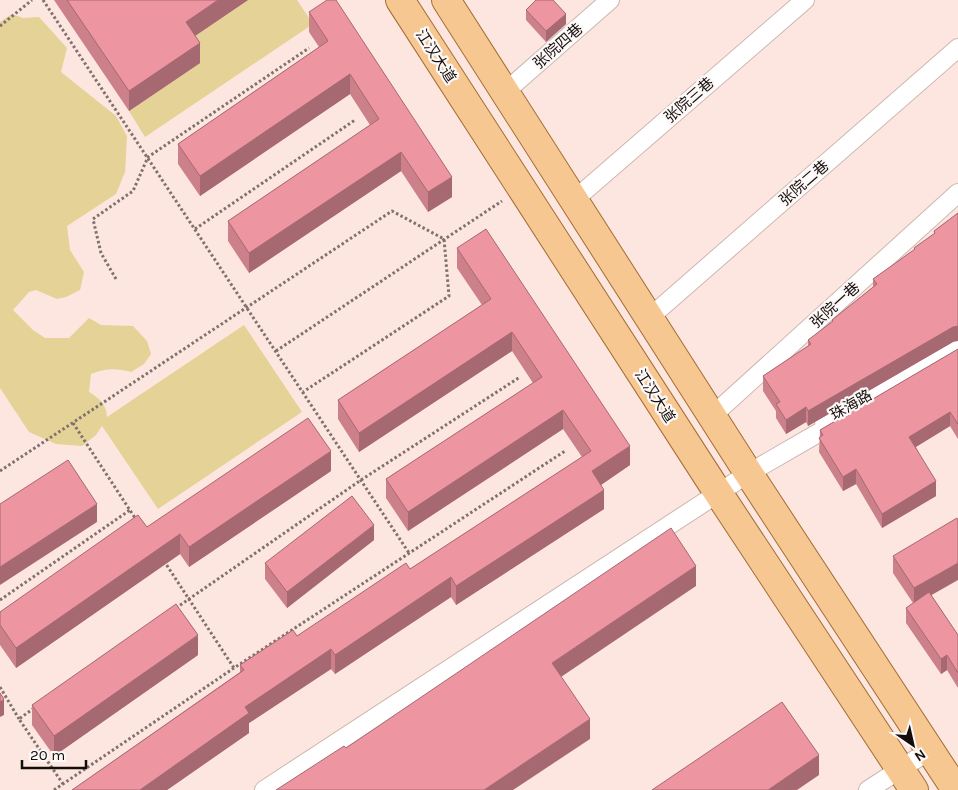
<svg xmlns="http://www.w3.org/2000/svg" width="958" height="790" viewBox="0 0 958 790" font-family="Karla,'Noto Sans SC',sans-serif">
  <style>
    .green { fill: #e4d296 }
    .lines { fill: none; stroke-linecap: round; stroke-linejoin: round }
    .street-casing { stroke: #ccb7b0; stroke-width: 20 }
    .primary-casing { stroke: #a36d33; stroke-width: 30 }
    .path { stroke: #7f716d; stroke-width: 3; stroke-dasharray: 2.5 2.5; stroke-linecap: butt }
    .street { stroke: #fff; stroke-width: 18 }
    .primary { stroke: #f6c791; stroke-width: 28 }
    .wall { fill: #cc808a }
    .shaded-wall { fill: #a66871 }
    .building { fill: #ed95a1; stroke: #a66871 }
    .labels { text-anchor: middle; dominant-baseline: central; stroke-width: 4.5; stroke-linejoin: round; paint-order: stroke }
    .street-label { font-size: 15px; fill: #140d0b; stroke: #fcf8f7 }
  </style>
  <rect width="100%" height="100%" fill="#fce6df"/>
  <g class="green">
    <path d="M248,0h49l16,24 -168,113 -16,-26 71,-48 -14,-21z"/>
    <path d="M12,14l11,4 16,-1 28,31 -6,24 55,44 11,20 -2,36 -9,22 -49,32 3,24 14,22 -4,18 -14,7 -9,2 -21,-9 -7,2 -16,18 20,20 12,8h24l20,-20 12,7 32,1 14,15 4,13 -7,10 -13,8c-15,-4 -26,-4 -40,2l-2,18c11,7 17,12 18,25l137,-92 58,87 -144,97 -56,-83 -6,9 -14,11 -26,-2 -27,-12 -29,-44v-366z"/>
  </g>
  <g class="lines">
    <g class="street-casing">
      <g id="street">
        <path d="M505,92l105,-92"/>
        <path d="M574,200l231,-200"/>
        <path d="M649,318l309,-270"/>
        <path d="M712,416l246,-223"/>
        <path d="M824,421l134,-78"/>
        <path d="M264,790l485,-317 90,-52"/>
        <path d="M868,790l62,-40"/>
      </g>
    </g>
    <g class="primary-casing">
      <g id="primary">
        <path d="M400,0l317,491 197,299"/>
        <path d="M446,0l301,471 209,319"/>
      </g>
    </g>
    <g class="path">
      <path d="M43,0l366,553"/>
      <path d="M0,26l32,-26"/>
      <path d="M195,229l160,-109"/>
      <path d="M116,279l-15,-26 -8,-34 40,-28 15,-34 161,-109"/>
      <path d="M276,351l226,-150"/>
      <path d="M73,423l64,98"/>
      <path d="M0,471l392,-260 52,28 5,57 -146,96"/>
      <path d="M164,561l70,107"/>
      <path d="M0,600l130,-90"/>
      <path d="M176,608l185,-128 159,-103"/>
      <path d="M0,687l19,32"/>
      <path d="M34,708l-15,11 44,65"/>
      <path d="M54,790l180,-122 331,-217"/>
    </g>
    <use href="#street" class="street"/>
    <use href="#primary" class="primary"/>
  </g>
  <g class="wall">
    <path d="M54,0h194l-53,36 5,27 -71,48z"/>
    <path d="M526,10l40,14 -20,18 -20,-22z"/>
    <path d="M309,12l143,185 -24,15 -27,-41 -152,102 -21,-32v-20l142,-96 -20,-31 -150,102 -22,-32v-20l141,-97 -10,-15z"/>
    <path d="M958,213l-5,129 -145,84 -2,-4 -20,12 -10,-16v-7l-13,-20v-15l45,-30v-6l24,-17v-3l41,-33v-8l41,-29v-2l20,-14v-3z"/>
    <path d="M457,248l173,217 -29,20 3,24 -148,96 -5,-8 -116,77 -4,-5 -82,54v10l-82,57h-95l168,-118v-7l57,-29 113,-67 172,-112 -19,-28 -155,102 -22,-33v-19l147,-96 -21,-32 -153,101 -21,-33v-19l144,-95 -25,-37z"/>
    <path d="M958,349v90l-8,-13 -34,21 20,49 -54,32 -26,-44 -13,7 -24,-39 1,-22z"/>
    <path d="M331,471l-142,96 -9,-13 -164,114 -16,-23v-33l147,-85z"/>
    <path d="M374,540l-87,68 -22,-29v-16z"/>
    <path d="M893,556l38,39 27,40v53l-11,-18 -6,4 -35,-51v-15l7,-5 -20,-30z"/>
    <path d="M198,655l-144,101 -22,-31v-20z"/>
  </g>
  <g class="shaded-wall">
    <path d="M218,0h30l-62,42v-20z"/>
    <path d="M566,14v10l-20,18v-11z"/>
    <path d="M200,43v20l-71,48v-20z"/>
    <path d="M350,74v20l-150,102v-20z"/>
    <path d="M401,152v19l-152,102v-20z"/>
    <path d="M452,177v20l-24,15v-20z"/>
    <path d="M958,326v15l-5,1 -145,84v-15l145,-84z"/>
    <path d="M512,332v19l-153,101v-19z"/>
    <path d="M806,407v15l-20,12v-14z"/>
    <path d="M563,410v19l-155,102v-19z"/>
    <path d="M950,412v14l-41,25v-14z"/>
    <path d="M630,446v19l-38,26v-20z"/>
    <path d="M331,451v20l-142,96v-20z"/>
    <path d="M856,469v15l-13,7v-14z"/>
    <path d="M936,481v15l-54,32v-14z"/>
    <path d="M604,490v19l-148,96v-19z"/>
    <path d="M97,504v18l-97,63v-18z"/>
    <path d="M374,525v15l-87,68v-16z"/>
    <path d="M180,534v20l-164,114v-20z"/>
    <path d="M958,563v17l-44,25v-17z"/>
    <path d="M696,566v20l-144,97v-20z"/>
    <path d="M451,577v20l-116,77v-19z"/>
    <path d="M198,635v20l-144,101v-20z"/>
    <path d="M331,649v20l-82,54v10l-82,57h-27l105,-83z"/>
    <path d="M947,655v15l-6,4v-15z"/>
    <path d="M4,699v16l-4,2v-15z"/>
    <path d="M590,719v20l-77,51h-29z"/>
    <path d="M819,755v20l-22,15h-29z"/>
  </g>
  <g class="building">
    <path d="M67,0h151l-32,22 14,21 -71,48z"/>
    <path d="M327,0h9l116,177 -24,15 -27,-40 -152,101 -21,-32 151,-102 -29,-45 -150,102 -22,-32 150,-103 -19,-29z"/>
    <path d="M536,0h17l13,14 -20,17 -20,-21z"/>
    <path d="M958,213v113l-5,1 -145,84 -2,-4 -20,13 -10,-16 4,-2 -17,-26 48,-32 -3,-4 25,-19 -1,-1 45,-36 -4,-5 42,-30 -1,-1 21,-15 -1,-2z"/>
    <path d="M486,229l144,217 -38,25 12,19 -148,96 -5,-9 -116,78 -4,-6 -86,58 4,6 -109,77h-68l172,-120 -4,-5 53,-35 4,6 109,-73 4,6 181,-118 -28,-41 -155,102 -22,-33 156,-102 -30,-45 -153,101 -21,-33 153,-101 -34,-51z"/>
    <path d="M958,349v75l-8,-12 -41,25 27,44 -54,33 -26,-45 -13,8 -24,-39 4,-3 -3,-5z"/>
    <path d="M308,418l23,33 -142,96 -9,-13 -164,114 -16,-23v-13l138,-97 9,12z"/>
    <path d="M68,460l29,44 -97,63v-63z"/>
    <path d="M352,496l22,29 -87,67 -22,-29z"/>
    <path d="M957,518l1,2v43l-44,25 -21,-32z"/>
    <path d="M671,528l25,38 -144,97 38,56 -106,71h-208l68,-44 2,2z"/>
    <path d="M929,592l29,43v38l-11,-18 -6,4 -35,-51z"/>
    <path d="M176,604l22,31 -144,101 -22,-31z"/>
    <path d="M0,693l4,6 -4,3z"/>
    <path d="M782,702l37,53 -51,35h-116z"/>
  </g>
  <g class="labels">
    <g class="street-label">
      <text transform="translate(558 46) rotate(-41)">张院四巷</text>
      <text transform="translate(436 56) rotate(57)">江汉大道</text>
      <text transform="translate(689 100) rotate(-41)">张院三巷</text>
      <text transform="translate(804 183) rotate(-41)">张院二巷</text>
      <text transform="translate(835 305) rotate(-42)">张院一巷</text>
      <text transform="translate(655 396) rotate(57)">江汉大道</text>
      <text transform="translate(851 405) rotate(-30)">珠海路</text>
    </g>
  </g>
  <g transform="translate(913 745) rotate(146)" stroke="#fcf8f7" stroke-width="4" paint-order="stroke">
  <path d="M0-4L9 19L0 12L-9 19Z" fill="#140d0b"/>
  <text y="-8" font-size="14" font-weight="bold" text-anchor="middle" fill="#140d0b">N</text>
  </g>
  <path d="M22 760v8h64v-8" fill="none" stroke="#140d0b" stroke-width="2.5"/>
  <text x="30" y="760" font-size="15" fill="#140d0b" stroke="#fcf8f7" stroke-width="4" paint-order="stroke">20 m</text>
</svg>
